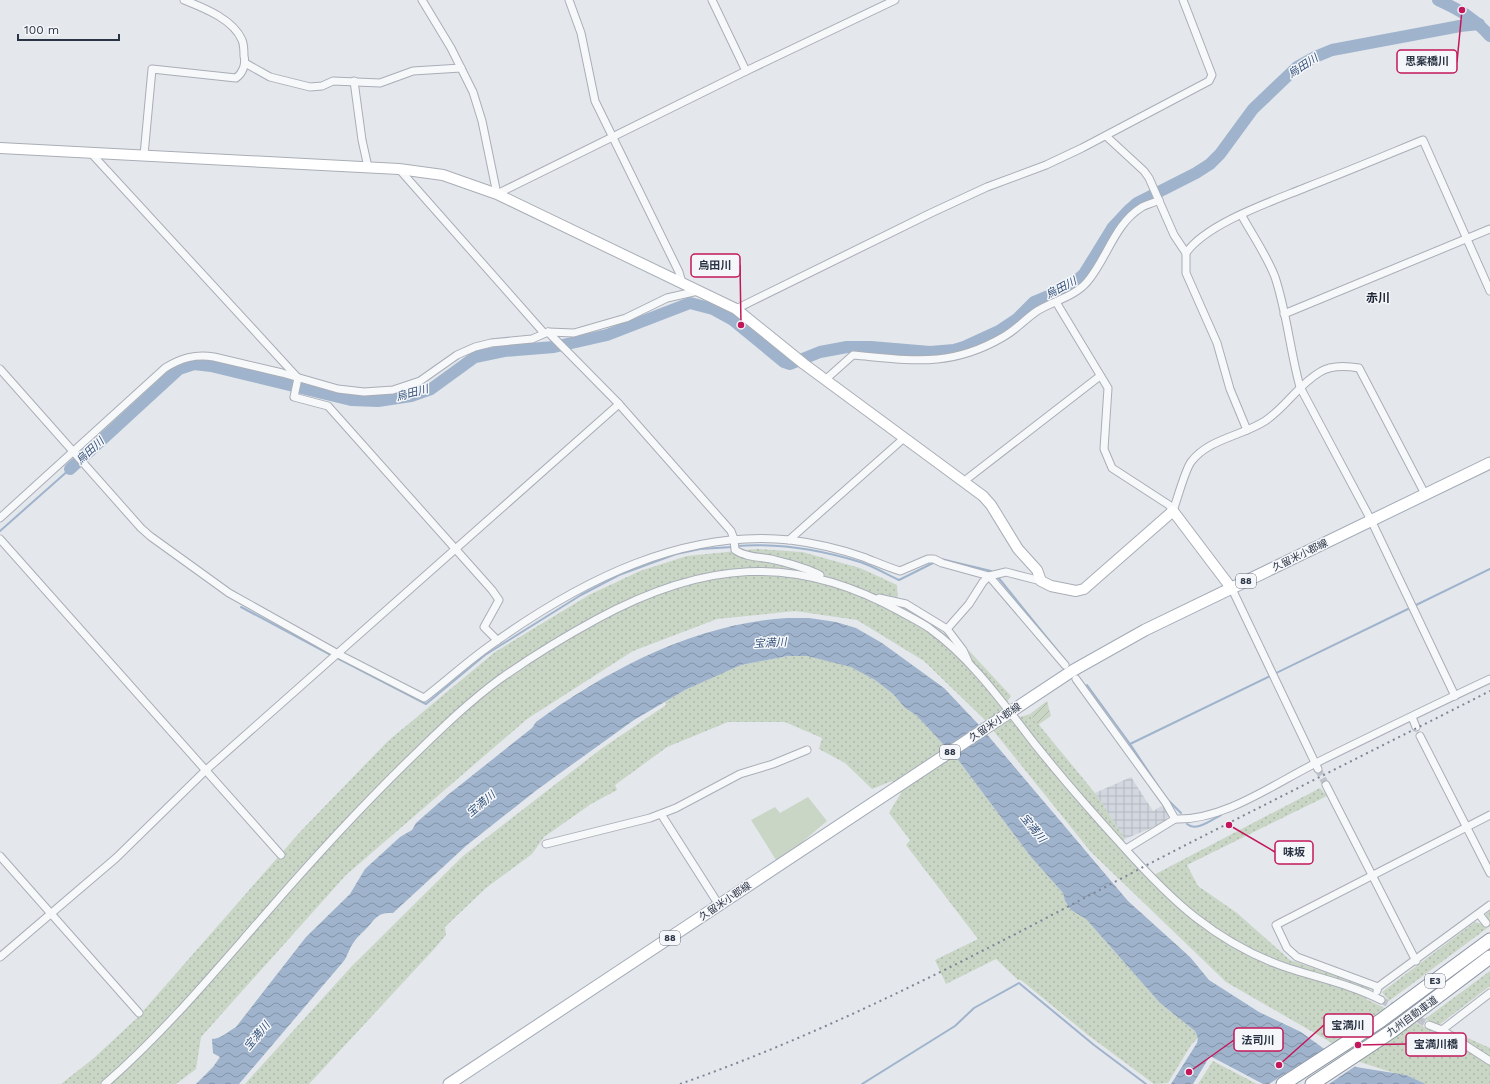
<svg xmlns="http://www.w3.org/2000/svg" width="1490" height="1084" viewBox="0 0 1490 1084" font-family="'Work Sans','Noto Sans JP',sans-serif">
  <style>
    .industrial { fill: url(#industrial-grid) }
    .grass { fill: url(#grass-dots) }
    .park { fill: #c9d6c5 }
    .garden { fill: url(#garden-furrows) }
    .water { fill: url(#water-waves) }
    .pier { fill: #e4e7ec }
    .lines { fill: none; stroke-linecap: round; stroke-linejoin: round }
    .stream { stroke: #9fb4cc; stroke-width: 2 }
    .river { stroke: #9fb4cc; stroke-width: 12 }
    .street-tunnel { stroke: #bfc3cb; stroke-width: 7; stroke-dasharray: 7 3.5; stroke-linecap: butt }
    .street-casing { stroke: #a9aeb7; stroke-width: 9 }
    .secondary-casing { stroke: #a9aeb7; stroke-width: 12 }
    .primary-casing { stroke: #a3abb8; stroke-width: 13 }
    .highway-casing { stroke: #8b94a3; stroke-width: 15 }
    .street { stroke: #f7f8fa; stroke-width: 7 }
    .secondary { stroke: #fff; stroke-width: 10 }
    .primary { stroke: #fff; stroke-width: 11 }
    .highway { stroke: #fff; stroke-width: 13 }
    .rail { stroke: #7d8696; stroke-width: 2; stroke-dasharray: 2 4; stroke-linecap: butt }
    .labels { text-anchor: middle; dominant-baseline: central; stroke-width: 3; stroke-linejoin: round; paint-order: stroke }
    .shield { fill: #f4f6f9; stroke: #676e7b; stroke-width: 1 }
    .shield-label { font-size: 9px; font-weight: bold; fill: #2b3445 }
    .street-label { font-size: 10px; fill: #2b3445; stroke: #f4f6f9 }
    .water-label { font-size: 11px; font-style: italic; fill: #34527a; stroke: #f4f6f9 }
    .quarter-label { font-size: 12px; font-weight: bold; fill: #1d2536; stroke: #f4f6f9 }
    .leader { fill: none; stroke: #c2185b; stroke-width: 1.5 }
    .callout-dot { fill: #c2185b; stroke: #f4f6f9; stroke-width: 1.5 }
    .callout { fill: #f4f6f9; stroke: #c2185b; stroke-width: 1.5 }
    .callout-label { font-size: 11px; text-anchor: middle; font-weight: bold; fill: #2b3445 }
  </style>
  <defs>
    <pattern id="industrial-grid" width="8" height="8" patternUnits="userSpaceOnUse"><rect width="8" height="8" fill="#d2d6de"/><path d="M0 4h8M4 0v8" fill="none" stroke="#b4b8c0"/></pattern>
    <pattern id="grass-dots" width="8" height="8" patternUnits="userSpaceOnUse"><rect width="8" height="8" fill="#c9d6c5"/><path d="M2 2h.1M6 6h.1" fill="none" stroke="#adb8ab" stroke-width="1.8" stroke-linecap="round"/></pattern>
    <pattern id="garden-furrows" width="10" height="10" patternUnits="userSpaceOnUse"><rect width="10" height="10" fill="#c9d6c5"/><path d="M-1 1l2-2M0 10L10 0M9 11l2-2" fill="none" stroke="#adb8ab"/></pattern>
    <pattern id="water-waves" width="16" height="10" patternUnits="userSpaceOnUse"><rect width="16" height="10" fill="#9fb4cc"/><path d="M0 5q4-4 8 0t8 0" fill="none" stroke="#8293a7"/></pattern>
  </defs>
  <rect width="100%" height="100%" fill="#e4e7ec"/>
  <path class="industrial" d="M1131,777l22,34 12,-7 6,10 -8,9 -38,16 -30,-46z"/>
  <g class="grass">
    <path d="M757,549l45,3 58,16 37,17 1,17 51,35 12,5 50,54 -9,13 7,11 21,-6 65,79 30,46 -6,8 29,31 172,-90 7,8 -140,69 11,21 39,27 53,47 80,28 -4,11 69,33 15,-2 40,18v36h-64l-20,-9 -9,-1 -37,-12 -28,-19 -106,-61 -135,-130 -107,-133 -60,-58 -67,-41 -62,-9 -78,8 -84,32 -106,68 -181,156 -145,162 -5,32 -20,15h-115l33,-26 43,-40 163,-186 88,-91 107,-89 94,-57 51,-24 47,-15z"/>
    <path d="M788,656h19l44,10 24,14 18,14 12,14 11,7 43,46 72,96 32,36 2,8 6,9 15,9 74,84 35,28 3,7 -7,7 -23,38 -14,1 -66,-49 -67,-55h-3l-22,-21 -50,25 -11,-24 43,-21 -72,-94 4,-5 -21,-27 12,-20 -9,-12 -20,8 -27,-26 -26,-14 3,-11 -37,-16h-57l-61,25 -52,38 2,5 -26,14 -47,33 -12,17 -46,34 -41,39 1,8 -11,13 -126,136h-64l107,-118 111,-110 138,-107 65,-44 -1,-3 20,-12 56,-25z"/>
    <path d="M1490,910v16l-101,75 -7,-9 93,-70 11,3v-11z"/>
    <path d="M1490,971v15l-51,39 -14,-6z"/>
    <path d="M1213,1061l44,23h-59z"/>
  </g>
  <path class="park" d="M808,797l19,24 -27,23 -24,16 -25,-40 24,-13 5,6z"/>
  <path class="garden" d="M1047,701l4,15 -13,9 -8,-11z"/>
  <path class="water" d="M787,618h22l27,4 20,6 26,15 62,45 35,37 149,176 62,56 19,23 50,32 42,20 26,19 29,16 50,8 20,9h-163l-53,-28 -17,28h-22l26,-41 1,-5 -3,-7 -35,-28 -74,-84 -15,-9 -6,-9 -2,-8 -32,-36 -72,-96 -43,-46 -11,-7 -12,-14 -18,-14 -24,-13 -44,-11h-19l-47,9 -56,25 -51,30 -96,69 -71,56 -74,68c-17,-1 -18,7 -28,17 -4,4 -8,7 -11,12 -5,6 -6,14 -11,20l-104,122h-43l17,-17 7,-10 -7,-4 -1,-14c11,-1 15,-7 24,-12l70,-90 44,-43 15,-25 35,-32 12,-7 4,-7 33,-29 83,-66 4,-6c73,-53 159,-98 251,-104z"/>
  <path class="pier" d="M1326,1048l31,17 -28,19h-60z"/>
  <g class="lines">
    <g class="stream">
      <path d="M0,531l70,-62"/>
      <path d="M737,546c40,-3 84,4 123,16 13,4 26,12 39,18l36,-18"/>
      <path d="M939,560l2,-1 50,12 3,2"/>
      <path d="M997,576l68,84"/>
      <path d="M1414,606l76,-37"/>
      <path d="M241,607l90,48"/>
      <path d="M339,659l87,45 59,-49 96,-60 38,-20 57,-21 24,-5 33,-2"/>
      <path d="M1087,685l43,59 280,-136"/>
      <path d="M1130,744l36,54"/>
      <path d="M1169,801l12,12"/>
      <path d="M1187,824c9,8 24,-4 34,-9"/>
      <path d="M862,1084l93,-58 19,-18 45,-25 75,62 52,39"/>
    </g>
    <g class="river">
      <path d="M1438,0c22,10 36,18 52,36"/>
      <path d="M70,469l109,-100 15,-5 17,2 140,34 27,1 33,-5 20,-7 44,-32 29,-6 50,-4 53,-12 83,-32 23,6 20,11 51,42 6,2 30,-12 27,-5h24l59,5 24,-2 10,-3 35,-16 18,-12 17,-17 19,-8 23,-13 8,-7 29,-47 15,-16 9,-8 59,-30 14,-9 10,-10 33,-45 44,-42 18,-10 17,-7 128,-24 19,-2"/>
    </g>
    <g class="street-tunnel">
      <path d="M1318,769l8,16"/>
      <path d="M1381,1000l48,25"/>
    </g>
    <g class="street-casing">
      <g id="street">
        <path d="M422,0l29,48 22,44 9,29 15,73 249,-123 149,-71"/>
        <path d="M569,0l12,33 14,68 84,171 3,11"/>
        <path d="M712,0l34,71"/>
        <path d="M245,63l25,14 40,10 12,-1 11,-5 47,2 33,-12 48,-3"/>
        <path d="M354,81l8,59 6,27"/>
        <path d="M1106,136l38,35 5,7 25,57 12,18v20l31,70 13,46 17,41"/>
        <path d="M90,152l207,225"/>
        <path d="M144,155l8,-86 84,9c7,-5 10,-14 8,-22 0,-5 0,-11 -2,-16 -9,-21 -38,-32 -58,-40"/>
        <path d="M399,169l145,164"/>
        <path d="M1242,216c11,20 25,40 33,61 12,36 15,74 25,110l71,133 84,176"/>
        <path d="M1186,253c21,-30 87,-52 121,-66 39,-15 77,-31 116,-47l67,151"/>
        <path d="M1056,302l52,86 -4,61 8,19 57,37 4,6"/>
        <path d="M736,309l195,-96 56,-26 59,-22 36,-17 127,-67 3,-6 -29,-75"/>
        <path d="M1284,314l206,-85"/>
        <path d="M548,332l71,72 112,127 3,8 1,11c10,7 24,7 36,9 16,4 34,8 49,16"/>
        <path d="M0,369l141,159 9,8 79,57 109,61 86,44c25,-19 48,-41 74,-58 85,-60 185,-111 292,-100 24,3 50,9 73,17 13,5 24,10 37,14l28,-12h6l8,4 47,13 76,89"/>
        <path d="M298,378l-4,19 34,9 164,184 7,10 -15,27 13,13"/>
        <path d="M825,380l28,-25c58,5 97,13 150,-18 13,-7 22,-18 34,-26 16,-10 37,-14 50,-29 20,-23 27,-58 55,-75 5,-3 12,-4 17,-7"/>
        <path d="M963,482l137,-106"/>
        <path d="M1173,511c4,-11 12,-41 18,-49 17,-23 51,-26 74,-41 21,-14 33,-36 55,-49 11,-7 27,-6 39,-4l66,126"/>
        <path d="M0,518l165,-150c16,-10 30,-14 49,-11l68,16 56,16 26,3 29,-2 27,-9 37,-26 18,-8 16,-4 41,-4 16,-7 26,1 52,-15 41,-20 31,-7"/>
        <path d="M0,539l281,316"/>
        <path d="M789,540l114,-101"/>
        <path d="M1232,589l86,180"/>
        <path d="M879,598l27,6 41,25"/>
        <path d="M968,661l-5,-11 -16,-21 22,-25 14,-22 6,-6 17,-4 35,9"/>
        <path d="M1076,679l90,124 9,16c49,2 100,-36 143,-57 57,-28 114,-56 172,-83"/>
        <path d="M1412,717l4,10"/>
        <path d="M1420,736l70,137"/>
        <path d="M1326,785l90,176"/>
        <path d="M661,814l58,91"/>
        <path d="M546,844l104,-26 26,-10 64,-34 33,-10 34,-14"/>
        <path d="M1126,849l49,-30"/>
        <path d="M0,856l139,157"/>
        <path d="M1479,914l7,9"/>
        <path d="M0,957l116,-99 90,-88 413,-366"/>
        <path d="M1378,987l-81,-30 -10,-9 -11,-23 214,-110"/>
        <path d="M1377,991l1,-4 112,-82"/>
        <path d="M1429,1025l13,5 48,31"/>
        <path d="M1442,1030l48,-37"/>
        <path d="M105,1084c60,-52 111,-114 163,-173 45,-52 91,-102 140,-150 29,-28 59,-58 92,-82 31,-22 64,-42 97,-60 105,-57 197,-67 304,-7 9,5 19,10 28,16 42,30 74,75 105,115 27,34 56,67 85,99 24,27 48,53 76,75 28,22 60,40 93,51 31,10 64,17 93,32"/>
      </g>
    </g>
    <g class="secondary-casing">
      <path id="secondary" d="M0,148l399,21 44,6 54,19 239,115 68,55 179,132 8,9 27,44 19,21 4,11 10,5 25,5 8,-2 89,-78 59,78"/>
    </g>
    <g class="primary-casing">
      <path id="primary" d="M449,1084l623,-413 73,-41 345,-167"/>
    </g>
    <g class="highway-casing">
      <g id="highway">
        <path d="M1283,1084l97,-63 110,-81"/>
        <path d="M1312,1084l80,-53 98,-74"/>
      </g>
    </g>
    <use href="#street" class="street"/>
    <use href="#secondary" class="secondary"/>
    <use href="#primary" class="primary"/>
    <use href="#highway" class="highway"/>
    <path class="rail" d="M680,1084c163,-57 315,-139 467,-219 114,-59 229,-116 343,-174"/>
  </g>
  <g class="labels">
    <g class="shield">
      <rect x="1236" y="574" width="20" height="14" rx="3"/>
      <rect x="940" y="745" width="20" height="14" rx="3"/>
      <rect x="660" y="931" width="20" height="14" rx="3"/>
      <rect x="1425" y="974" width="20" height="14" rx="3"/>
    </g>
    <g class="shield-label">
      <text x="1246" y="581">88</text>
      <text x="950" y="752">88</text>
      <text x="670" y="938">88</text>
      <text x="1435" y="981">E3</text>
    </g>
    <g class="street-label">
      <text transform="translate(1300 555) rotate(-26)">久留米小郡線</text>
      <text transform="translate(995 722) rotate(-34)">久留米小郡線</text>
      <text transform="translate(725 901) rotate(-34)">久留米小郡線</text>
      <text transform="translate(1412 1016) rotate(-36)">九州自動車道</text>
    </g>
    <g class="water-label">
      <text transform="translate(1303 66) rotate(-33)">烏田川</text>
      <text transform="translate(1061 288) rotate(-28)">烏田川</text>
      <text transform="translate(412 393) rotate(-15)">烏田川</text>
      <text transform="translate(90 451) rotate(-43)">烏田川</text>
      <text transform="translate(770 643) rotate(-3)">宝満川</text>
      <text transform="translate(481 804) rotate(-40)">宝満川</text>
      <text transform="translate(1033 828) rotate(51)">宝満川</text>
      <text transform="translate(257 1036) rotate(-50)">宝満川</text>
    </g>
    <g class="quarter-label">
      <text x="1378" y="298">赤川</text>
    </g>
  </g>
  <path class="leader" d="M1462 10L1457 62M741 325L740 265M1229 825L1275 852M1279 1065L1324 1025M1189 1072L1234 1040M1358 1045L1406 1044"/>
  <g class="callout-dot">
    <circle cx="1462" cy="10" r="4"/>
    <circle cx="741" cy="325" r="4"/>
    <circle cx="1229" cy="825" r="4"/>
    <circle cx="1279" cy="1065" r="4"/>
    <circle cx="1189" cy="1072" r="4"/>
    <circle cx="1358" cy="1045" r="4"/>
  </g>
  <g class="callout">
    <rect x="1397" y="50" width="60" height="23" rx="4"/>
    <rect x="691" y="254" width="49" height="23" rx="4"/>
    <rect x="1275" y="841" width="38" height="23" rx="4"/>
    <rect x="1324" y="1014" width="49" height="23" rx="4"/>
    <rect x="1234" y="1028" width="49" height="23" rx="4"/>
    <rect x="1406" y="1033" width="60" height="23" rx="4"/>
  </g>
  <g class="callout-label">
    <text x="1427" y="65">思案橋川</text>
    <text x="715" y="269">烏田川</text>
    <text x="1294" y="856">味坂</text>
    <text x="1348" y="1029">宝満川</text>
    <text x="1258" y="1044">法司川</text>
    <text x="1436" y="1048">宝満川橋</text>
  </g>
  <path d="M18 34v6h101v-6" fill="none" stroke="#2b3445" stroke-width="2"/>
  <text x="24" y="34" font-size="12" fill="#2b3445" stroke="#f4f6f9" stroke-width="3" paint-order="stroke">100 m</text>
</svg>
